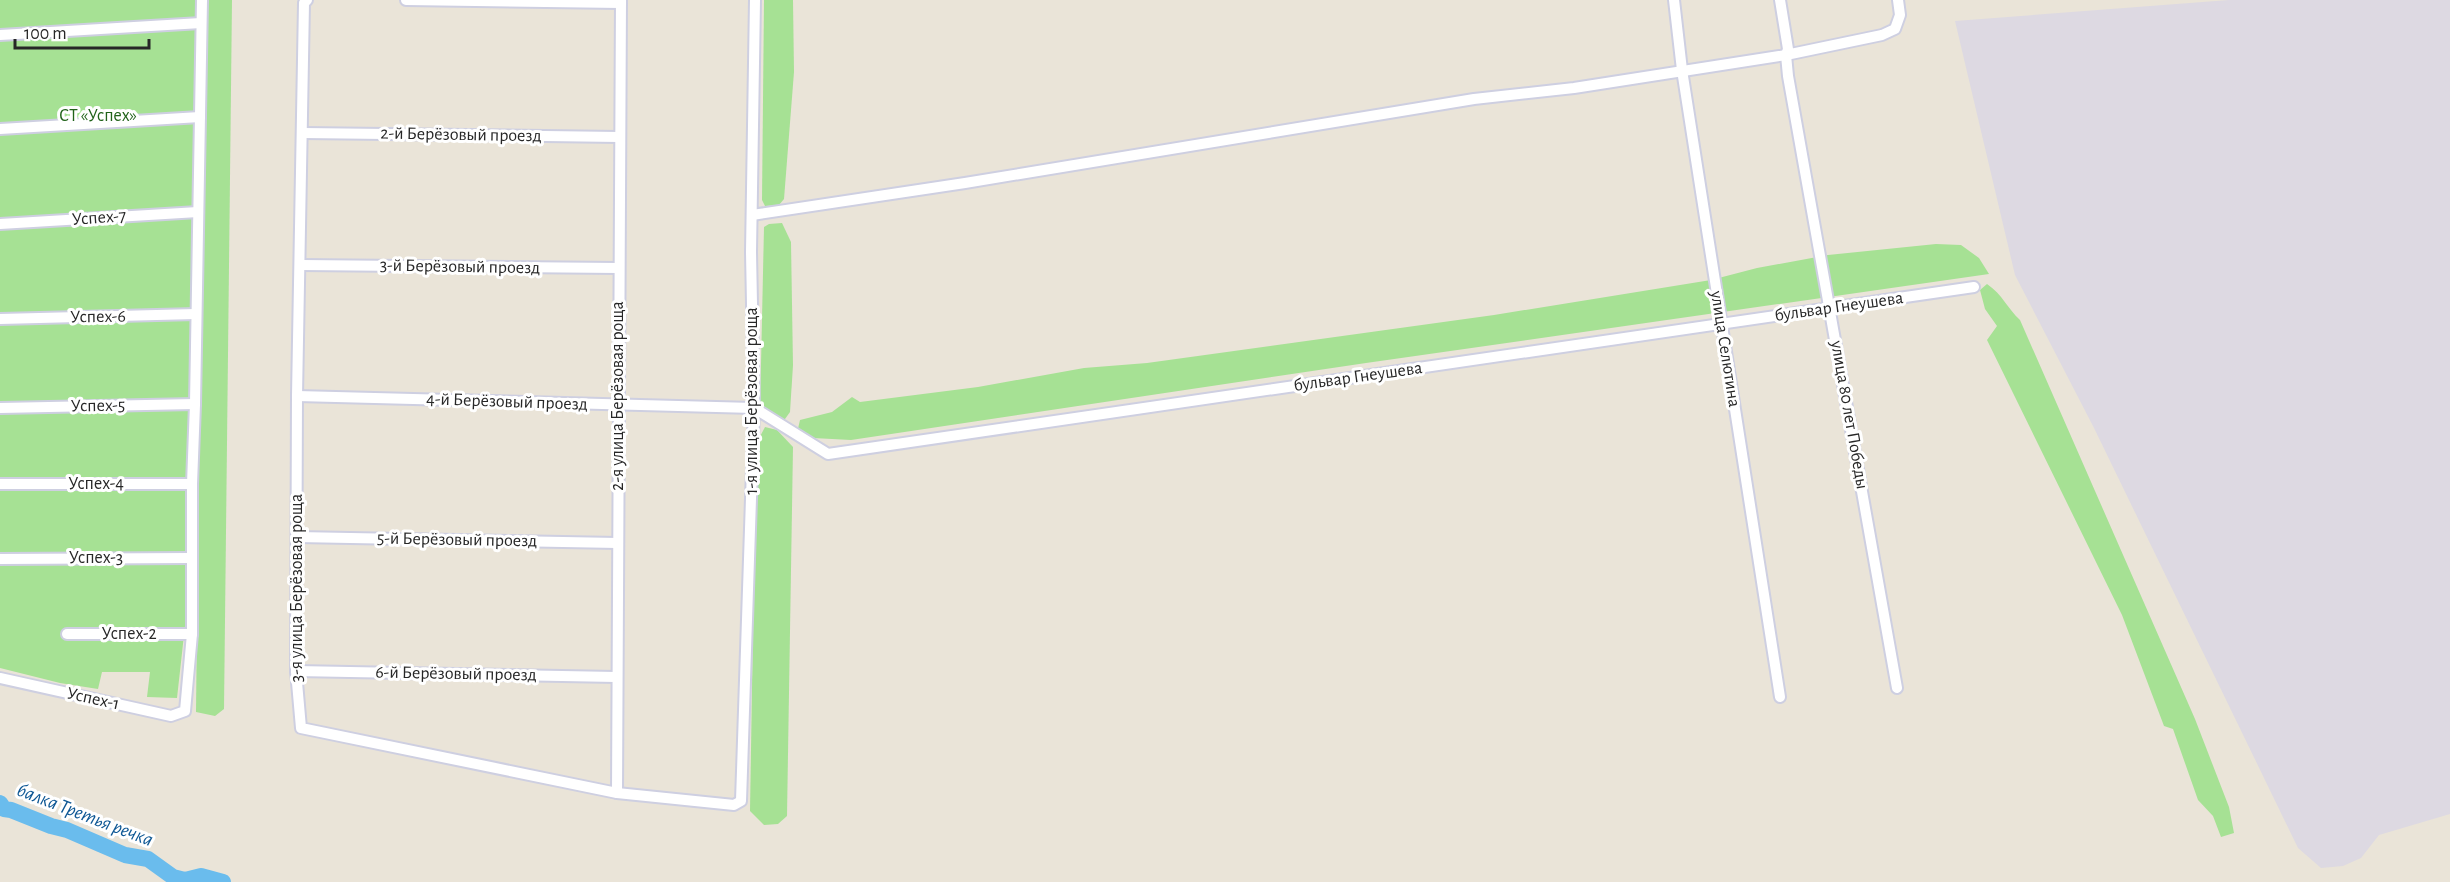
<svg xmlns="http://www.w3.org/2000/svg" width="2450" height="882" viewBox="0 0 2450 882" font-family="'Alegreya Sans',sans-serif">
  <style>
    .industrial { fill: #ddd9e2 }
    .green { fill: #a6e194 }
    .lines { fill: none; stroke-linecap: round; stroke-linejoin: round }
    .river { stroke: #6abced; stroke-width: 16 }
    .minor-casing { stroke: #cecfe1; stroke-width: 14 }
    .minor { stroke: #fff; stroke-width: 10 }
    .labels { text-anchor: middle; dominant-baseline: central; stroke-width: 6; stroke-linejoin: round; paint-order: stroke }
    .park-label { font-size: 18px; fill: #206219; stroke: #fff }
    .street-label { font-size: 18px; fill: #272727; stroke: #fff }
    .water-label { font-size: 20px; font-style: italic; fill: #0e5794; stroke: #fff }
  </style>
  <rect width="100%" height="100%" fill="#eae4d8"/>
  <path class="industrial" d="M2229,0h221v814l-71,21 -18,23 -18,8 -22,2 -23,-20 -204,-420 -79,-153 -60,-254z"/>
  <g class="green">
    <path d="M0,0h199l-14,626 -8,72 -30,-1 3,-25h-48l-4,17 -38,-6 -60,-15z"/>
    <path d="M204,0h28l-8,709 -9,7 -19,-4z"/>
    <path d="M764,0h29l1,72 -10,127 -5,6 -14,1 -3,-6z"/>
    <path d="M782,223l9,19 2,123 -3,47 -5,7h-11l-14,-9 4,-183 5,-3z"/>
    <path d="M1936,244l25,1 18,13 10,16 -623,89 -515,77 -38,-2 -16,-5 3,-13 32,-8 20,-15 8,5 118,-15 106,-19 63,-5 347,-48 217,-35 46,-12 71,-13z"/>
    <path d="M1987,284c16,11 20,24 33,36l175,399 34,88 5,26 -13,4 -8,-21 -15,-16 -25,-71 -9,-3 -42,-111 -135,-275 10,-14 -12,-17 -5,-19z"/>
    <path d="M765,427l12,3 16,17 -6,369 -9,8 -14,1 -14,-14 6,-367z"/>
  </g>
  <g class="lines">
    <path class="river" d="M0,803l4,6 7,1 40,16 16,4 58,25 23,4 25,18 12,3 16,-4 22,6"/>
    <g class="minor-casing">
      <g id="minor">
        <path d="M307,0l-3,3 -7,393 -1,275 5,57 316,65 117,12 7,-4 13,-393 -3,-156 4,-252"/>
        <path d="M406,0l215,3"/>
        <path d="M1674,0l8,70 98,627"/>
        <path d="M1780,0l8,49 -2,6 2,21 109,612"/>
        <path d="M0,35l201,-12"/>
        <path d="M0,129l200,-12"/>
        <path d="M303,133l316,4"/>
        <path d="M752,215l213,-32 509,-84 100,-11 212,-33 96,-20 13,-6 5,-14 -2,-15"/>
        <path d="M0,224l198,-12"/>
        <path d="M301,265l318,3"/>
        <path d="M0,319l196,-5"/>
        <path d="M297,396l457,12 74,46 1146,-167"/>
        <path d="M0,408l195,-4"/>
        <path d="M0,484h192"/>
        <path d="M297,537l321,6"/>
        <path d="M0,559l191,-1"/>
        <path d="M67,634h125"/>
        <path d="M296,671l320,6"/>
        <path d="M0,678l171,38 14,-5 7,-77v-150l3,-80 7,-404"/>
        <path d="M617,793l4,-793"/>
      </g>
    </g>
    <use href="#minor" class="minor"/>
  </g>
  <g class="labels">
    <g class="park-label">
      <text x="98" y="116">СТ «Успех»</text>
    </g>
    <g class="street-label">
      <text transform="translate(461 135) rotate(1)">2-й Берёзовый проезд</text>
      <text transform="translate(99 218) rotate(-4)">Успех-7</text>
      <text transform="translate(460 267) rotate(1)">3-й Берёзовый проезд</text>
      <text transform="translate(1839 307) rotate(-8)">бульвар Гнеушева</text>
      <text transform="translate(98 317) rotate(-1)">Успех-6</text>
      <text transform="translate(1725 349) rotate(81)">улица Селютина</text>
      <text transform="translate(1358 377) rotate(-8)">бульвар Гнеушева</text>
      <text transform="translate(618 396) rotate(-90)">2-я улица Берёзовая роща</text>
      <text transform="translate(752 401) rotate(-90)">1-я улица Берёзовая роща</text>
      <text transform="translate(507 402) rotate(2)">4-й Берёзовый проезд</text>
      <text transform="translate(98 406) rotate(-1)">Успех-5</text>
      <text transform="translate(1849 415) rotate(80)">улица 80 лет Победы</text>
      <text x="96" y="484">Успех-4</text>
      <text transform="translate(457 540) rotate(1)">5-й Берёзовый проезд</text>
      <text x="96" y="558">Успех-3</text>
      <text transform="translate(297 588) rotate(-90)">3-я улица Берёзовая роща</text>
      <text x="129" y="634">Успех-2</text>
      <text transform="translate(456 674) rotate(1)">6-й Берёзовый проезд</text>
      <text transform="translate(93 699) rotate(12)">Успех-1</text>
    </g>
    <g class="water-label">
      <text transform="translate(85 815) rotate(21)">балка Третья речка</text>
    </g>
  </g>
  <path d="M15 39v9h134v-9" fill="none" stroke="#272727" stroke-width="3"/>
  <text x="24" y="39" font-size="18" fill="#272727" stroke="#ffffff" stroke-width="4.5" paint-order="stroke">100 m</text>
</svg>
